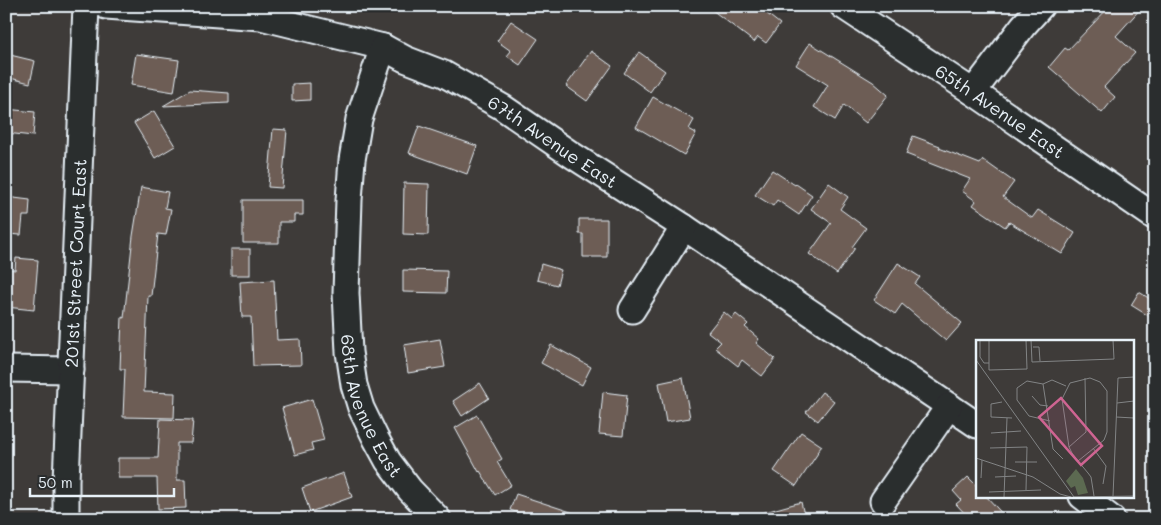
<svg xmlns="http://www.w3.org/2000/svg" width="1161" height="525" viewBox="0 0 1161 525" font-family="Mali,sans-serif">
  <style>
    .building { fill: #6d5d54; stroke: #e8f1f8 }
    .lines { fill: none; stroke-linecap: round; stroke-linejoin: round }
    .minor-casing { stroke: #e8f1f8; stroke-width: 29 }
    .minor { stroke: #2a2d2e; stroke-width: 25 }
    .labels { text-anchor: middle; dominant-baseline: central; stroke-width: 4; stroke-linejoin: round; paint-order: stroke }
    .street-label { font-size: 18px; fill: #e8f1f8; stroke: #2a2d2e }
    .inset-road { fill: none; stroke: #828485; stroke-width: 1 }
    .view { fill: #cf6492; fill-opacity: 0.15; stroke: #cf6492; stroke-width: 2.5 }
    .inset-edge { fill: none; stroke: #e8f1f8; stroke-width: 2.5 }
  </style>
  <rect width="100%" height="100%" fill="#3e3b39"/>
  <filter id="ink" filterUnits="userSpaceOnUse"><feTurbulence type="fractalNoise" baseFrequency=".02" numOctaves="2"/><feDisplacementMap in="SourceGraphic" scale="10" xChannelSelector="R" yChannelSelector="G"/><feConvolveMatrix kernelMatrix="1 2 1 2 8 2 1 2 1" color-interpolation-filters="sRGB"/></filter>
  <g filter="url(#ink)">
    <g class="building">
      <path d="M707,6h50l23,18 -14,19 -8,-6 -4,5z"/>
      <path d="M1110,6h33l-27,30 19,17 -31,34 11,10 -13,16 -53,-46 16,-19 3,2z"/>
      <path d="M511,21l27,18 -18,26 -13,-9 4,-5 -14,-10z"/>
      <path d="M810,43l63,39 15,13 -22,28 -22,-18 -9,15 -21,-13 14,-22 -32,-20z"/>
      <path d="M591,51l21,15 -25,35 -21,-15z"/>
      <path d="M639,52l26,19 -15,21 -26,-19z"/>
      <path d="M6,54l29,7 -5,22 -24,-6z"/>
      <path d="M136,54l43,6 -5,32 -43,-7z"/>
      <path d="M310,83v17l-18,1v-17z"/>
      <path d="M190,90l39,3v10l-66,3z"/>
      <path d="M653,97l41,23 -5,9 7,4 -12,22 -48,-28z"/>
      <path d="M6,109l29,3 -2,24 -27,-3z"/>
      <path d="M154,111l21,35 -20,12 -21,-35z"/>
      <path d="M419,126l58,20 -10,28 -58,-21z"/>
      <path d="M273,129l14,1 -5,58 -14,-1z"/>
      <path d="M913,136l27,10 -1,2 41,16 3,-4 31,22 -11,15 29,21 6,-8 37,23 -13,21 -53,-32 -4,5 -32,-22 3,-4 -14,-10 8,-12 -64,-25z"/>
      <path d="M772,170l23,15 1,-1 16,11 -13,20 -22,-15 -4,6 -18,-11z"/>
      <path d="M404,183l25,1 -1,51 -25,-1z"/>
      <path d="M829,183l19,14 -8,12 26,19 -14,19 3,1 -18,26 -28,-20 22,-31 -20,-14z"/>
      <path d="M141,187l27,5 -3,16 6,1 -5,26 -8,-1 -7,62h-3l-4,96 31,1 -1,25 -51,-1 2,-48h-5l2,-52 2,1 9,-82z"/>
      <path d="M6,197l24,3 -1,16h-6l-2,19 -15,-1z"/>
      <path d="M243,200h60v15h-9v7h-15v21h-36z"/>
      <path d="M579,219h28v38h-24v-23h-4z"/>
      <rect x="231" y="249" width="19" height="26"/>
      <path d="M16,258l22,2 -4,50 -28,-3 1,-38 8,1z"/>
      <path d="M898,263l22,14 -5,7 47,39 -16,18 -44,-37 -7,10 -21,-14z"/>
      <path d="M541,264l20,6 -4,15 -20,-5z"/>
      <path d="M403,270l44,1 -1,22 -43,-1z"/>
      <path d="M274,280l3,60 23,-1 1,26 -48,1 -2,-49h-9l-2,-35z"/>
      <path d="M1139,292l16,10v18l-24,-15z"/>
      <path d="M724,312l8,7 4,-5 12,10 -3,3 14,12 -3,4 19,16 -13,17 -20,-16 -4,6 -23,-18 6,-6 -13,-10z"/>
      <path d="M440,339l5,28 -37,6 -4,-28z"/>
      <path d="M551,345l40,22 -9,18 -41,-22z"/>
      <path d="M683,378l7,40 -24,4 -7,-39z"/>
      <path d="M480,383l9,15 -27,18 -9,-15z"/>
      <path d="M603,392l24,3 -4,41 -24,-2z"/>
      <path d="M822,392l12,9 -16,20 -12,-9z"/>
      <path d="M312,399l12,41 -13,3 2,7 -18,5 -13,-47z"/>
      <path d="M477,415l25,44 -5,3 14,23 -16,10 -15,-24 -1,1 -24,-44z"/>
      <path d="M160,419l33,1 -2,23h-14v37h8l1,28 -28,1 -1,-31h-39v-20h40z"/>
      <path d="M801,432l21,14 -5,6 1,1 -22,33 -22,-15z"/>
      <path d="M344,473l8,24 -42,15 -8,-24z"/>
      <path d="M968,477l8,8 1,-1v12h9l21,23h-37l-14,-15 5,-4 -8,-9z"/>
      <path d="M516,494l67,22v3h-44l-29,-9z"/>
      <path d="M801,502l4,17h-46l-1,-5z"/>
    </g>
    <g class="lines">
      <g class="minor-casing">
        <g id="minor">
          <path id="s1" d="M106,6l155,11 122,30 22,12 39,15 58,33 70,48 112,72 293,198"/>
          <path id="s2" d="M843,6l130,86 182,125"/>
          <path id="s3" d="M383,47l-24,72 -7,41 -3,40 -3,93 3,59 5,33 7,23 15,31 12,22 22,29 28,29"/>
          <path d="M973,92l50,-66 18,-20"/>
          <path d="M632,310l52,-83"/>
          <path d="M6,369l65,1"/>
          <path d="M1082,496l30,23"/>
          <path d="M883,501l66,-95"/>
          <path id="s4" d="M66,519v-38l20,-475"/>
        </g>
      </g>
      <use href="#minor" class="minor"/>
    </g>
  </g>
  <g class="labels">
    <g class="street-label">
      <text stroke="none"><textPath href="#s2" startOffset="189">65th Avenue East</textPath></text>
      <text stroke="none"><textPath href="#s1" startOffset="476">67th Avenue East</textPath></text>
      <text stroke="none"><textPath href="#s4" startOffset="256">201st Street Court East</textPath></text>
      <text stroke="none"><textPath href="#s3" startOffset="368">68th Avenue East</textPath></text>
    </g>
  </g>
  <g transform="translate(976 340)">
    <rect width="158" height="158" fill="#3e3b39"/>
    <path d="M100,129l7,9 5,15 -10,2 -3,-9 -4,2 -5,-7z" fill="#5c6a51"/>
    <path class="inset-road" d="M4,0v17l4,6h5M13,0v30l38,-1 -1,-29M55,0l1,22 82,-3 -1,-19M57,7h6l1,14M0,20l98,137M67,44l10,65 10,10M41,48l10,-7 16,3 9,-4 14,6M41,48v12l12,16 21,5M56,56l8,9 8,1M26,62l-11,2v13l21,1M141,63l17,-2M140,77l18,1M15,93l30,-2M93,107l17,-15 -1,-54M14,108l37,-1M117,108l13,18 -3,18M0,118l57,19 27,17 11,3M102,121l26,-21 3,-8v-41l-7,-9 -10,-4 -20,5 -8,16 7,48 3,6 6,8 10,12 3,4 3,19M39,122h22M19,137l21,-1M5,138l1,-18M50,150l1,-43M13,152l52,-2M137,156l5,-118 16,-1M28,157l3,-79M98,157l60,-1"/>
    <path class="view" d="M85,58l41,48 -21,19 -42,-48z"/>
    <rect width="158" height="158" class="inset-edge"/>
  </g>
  <rect width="1161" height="525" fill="none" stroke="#2a2d2e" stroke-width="25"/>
  <rect x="12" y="12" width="1136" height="500" fill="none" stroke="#e8f1f8" stroke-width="2" filter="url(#ink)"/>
  <path d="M30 488v8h144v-8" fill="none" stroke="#e8f1f8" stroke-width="2.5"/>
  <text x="38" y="488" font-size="15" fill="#e8f1f8" stroke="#2a2d2e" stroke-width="4" paint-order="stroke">50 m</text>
</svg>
